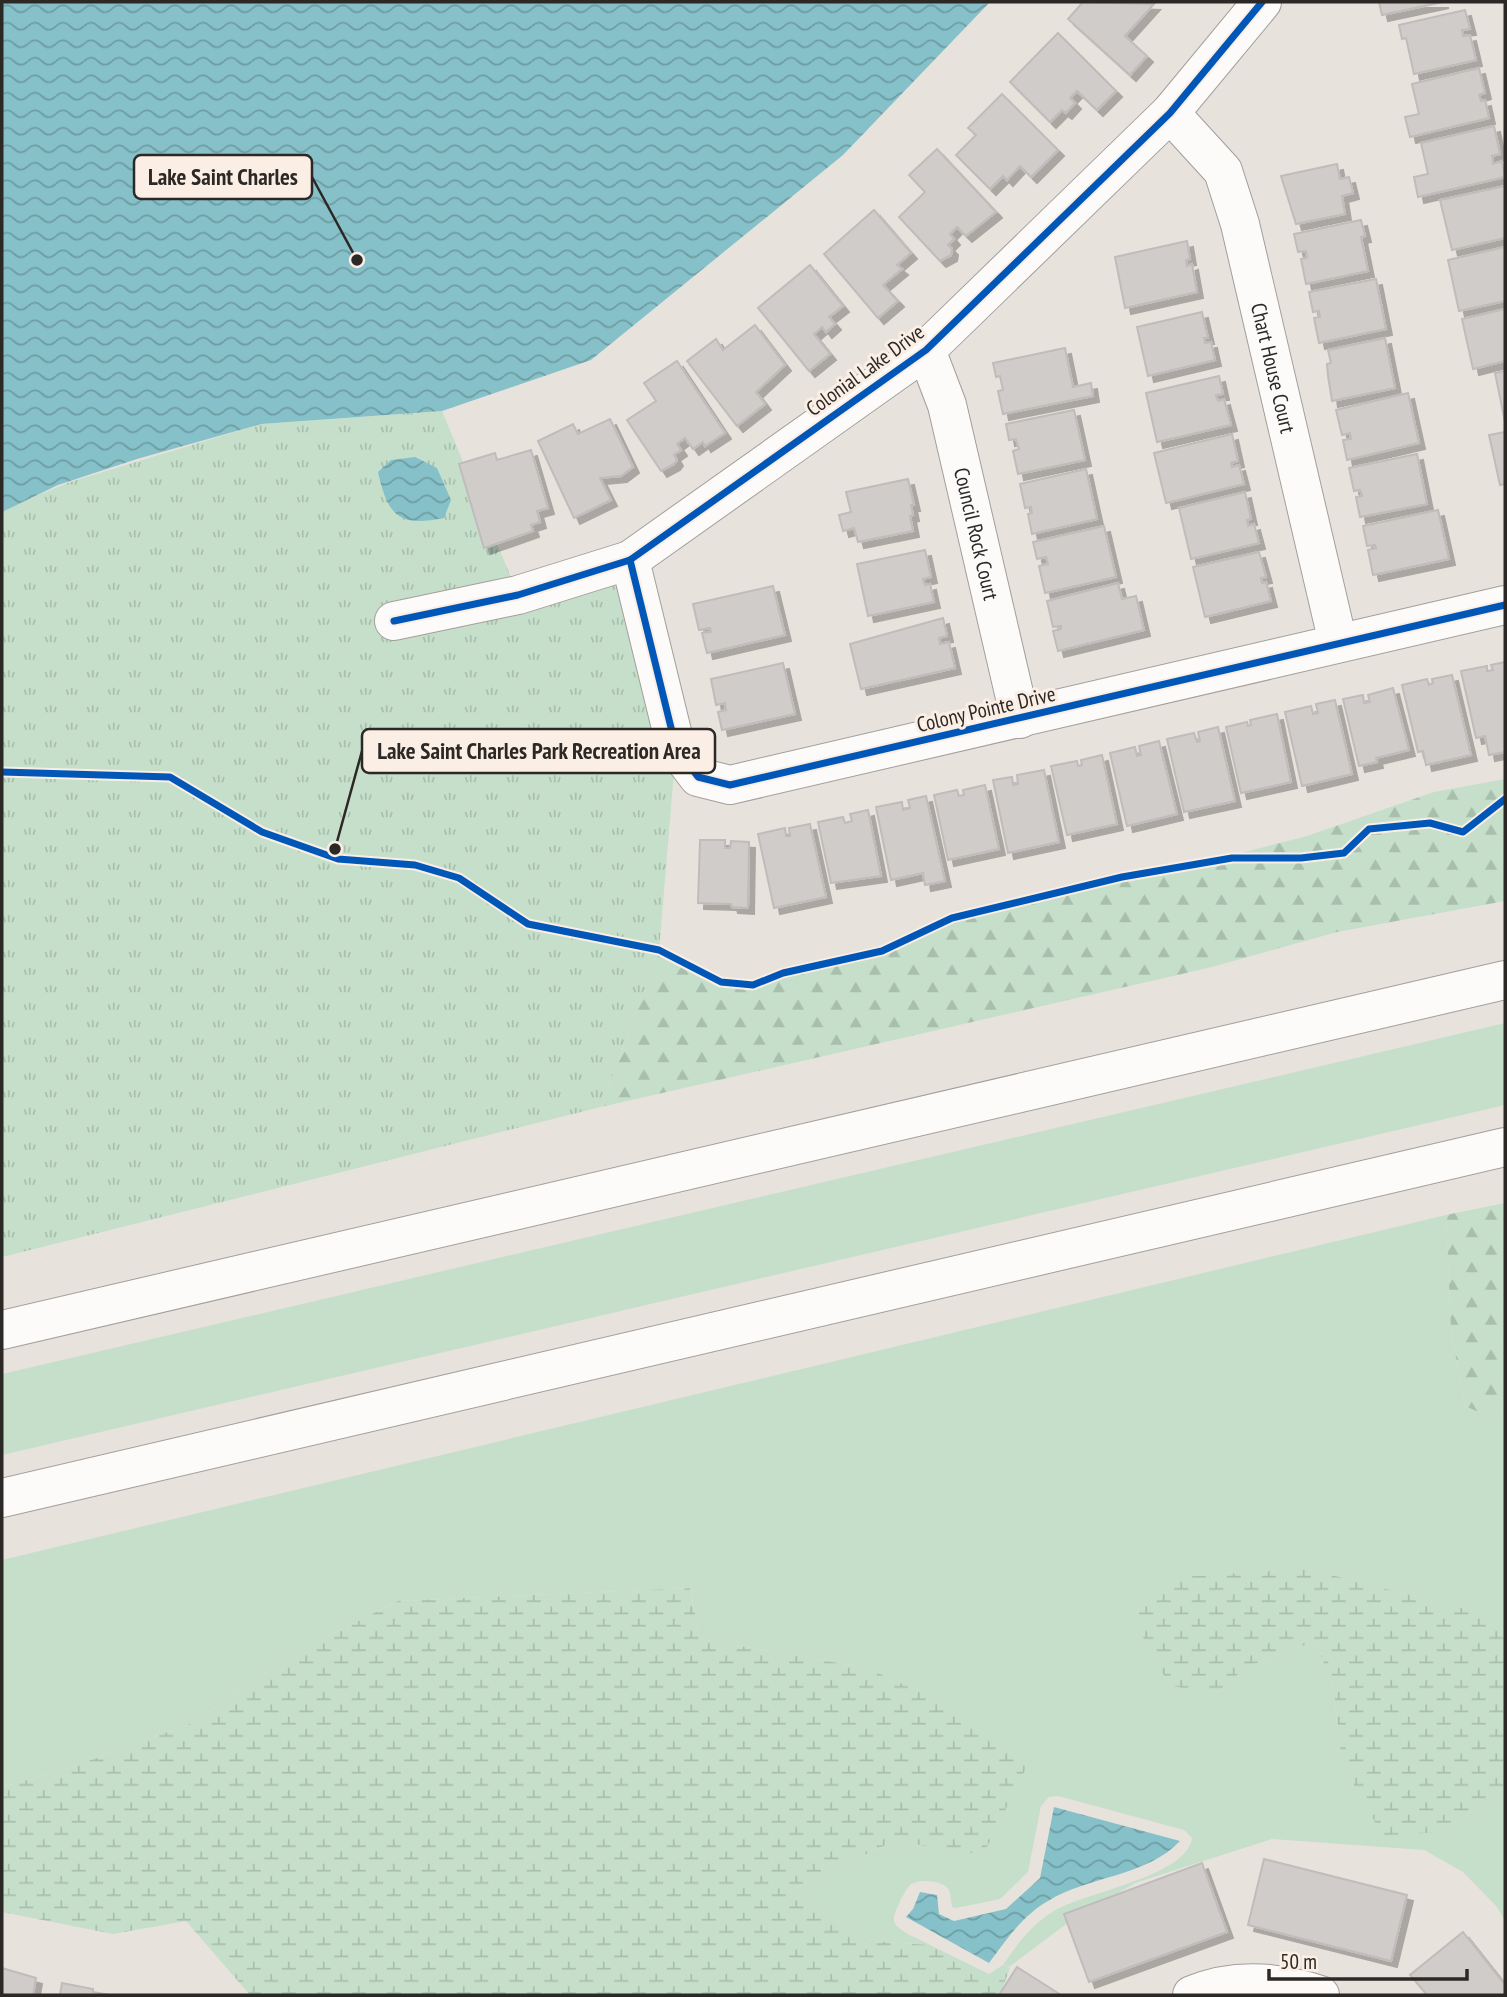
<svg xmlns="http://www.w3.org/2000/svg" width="1507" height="1997" viewBox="0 0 1507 1997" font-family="'PT Sans Narrow',sans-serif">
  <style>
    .grass { fill: #c5dfcb }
    .forest { fill: url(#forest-firs) }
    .wetland { fill: url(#wetland-marsh) }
    .park { fill: url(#park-tufts) }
    .water { fill: url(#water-waves) }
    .building { fill: #d0ccca; stroke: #c0bcbc; stroke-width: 2; filter: url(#shadow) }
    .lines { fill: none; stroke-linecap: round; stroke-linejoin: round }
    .minor-casing { stroke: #a39e9b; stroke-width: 40 }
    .highway-casing { stroke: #a39e9b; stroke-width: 40 }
    .minor { stroke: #fcfbfa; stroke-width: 38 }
    .highway { stroke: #fcfbfa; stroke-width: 38 }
    .cycleway-casing { stroke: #faeee5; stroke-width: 11 }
    .cycleway { stroke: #0057b8; stroke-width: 7 }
    .labels { text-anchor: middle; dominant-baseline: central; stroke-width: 6; stroke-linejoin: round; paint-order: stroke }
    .street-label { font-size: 21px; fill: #2c2825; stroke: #faeee5 }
    .leader { fill: none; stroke: #2c2825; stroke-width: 2.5 }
    .callout-dot { fill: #2c2825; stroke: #faeee5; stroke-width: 2.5 }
    .callout { fill: #faeee5; stroke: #2c2825; stroke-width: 2.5 }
    .callout-label { font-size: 23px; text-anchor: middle; font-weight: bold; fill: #2c2825 }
  </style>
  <defs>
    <pattern id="forest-firs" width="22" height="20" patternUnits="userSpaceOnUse" patternTransform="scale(1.75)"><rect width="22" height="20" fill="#c5dfcb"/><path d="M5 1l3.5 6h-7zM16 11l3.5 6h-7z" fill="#a9bfae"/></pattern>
    <pattern id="wetland-marsh" width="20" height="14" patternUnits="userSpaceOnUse" patternTransform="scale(1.75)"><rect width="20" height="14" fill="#c5dfcb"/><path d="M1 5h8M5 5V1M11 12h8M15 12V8" fill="none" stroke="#a9bfae"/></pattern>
    <pattern id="park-tufts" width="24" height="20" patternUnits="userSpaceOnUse" patternTransform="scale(1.75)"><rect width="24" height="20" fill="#c5dfcb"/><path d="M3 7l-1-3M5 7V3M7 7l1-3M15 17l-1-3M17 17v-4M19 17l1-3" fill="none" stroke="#a9bfae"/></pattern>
    <pattern id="water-waves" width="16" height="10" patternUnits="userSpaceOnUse" patternTransform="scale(1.75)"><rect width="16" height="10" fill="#86c1c9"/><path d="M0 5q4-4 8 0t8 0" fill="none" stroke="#6e9da3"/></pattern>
    <filter id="shadow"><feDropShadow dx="6" dy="6" stdDeviation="0" flood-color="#0004"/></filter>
  </defs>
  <rect width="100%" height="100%" fill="#e8e2dc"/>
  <g class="grass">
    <path d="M1505,1023v82l-1503,350v-81z"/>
    <path d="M1446,1215l5,116 14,75 40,18v207l-25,-18 -172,-44 -94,126 32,-28 70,-26 18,51 8,72 96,68 67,-39v128l-8,-14 -34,-35 -39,-22 -152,-11 -137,44 -66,39 -60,45 -6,-2c15,-22 28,-40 51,-54 29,-18 134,-35 138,-73l-8,-8 -126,-34 -9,1 -8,9 -13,66 -28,27 -44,9 -4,-1c-1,-5 -1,-13 -3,-17 -5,-10 -33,-12 -40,-4 -4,5 -17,29 -15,35 3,11 27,18 36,24l-58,-4 -84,-50 106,-50 89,13 -116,-186 -167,-29 -10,-51 -292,13 -111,56 -92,65 -135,49 -58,16v-227z"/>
  </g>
  <g class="forest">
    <path d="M1505,779v122l-168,31 -129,36 -607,139 58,-157 62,32 32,3 30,-12 99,-22 70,-33 251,-55 104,-27 127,-44z"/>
    <path d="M1505,1203v221l-40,-18 -14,-75 -5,-116z"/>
  </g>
  <g class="wetland">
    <path d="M1308,1569l173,44 24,18v162l-67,39 -55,4 -41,-72 -8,-72 -18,-51 -70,26 -32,28 -45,-10 -38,-70 49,-38z"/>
    <path d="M690,1588l10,51 167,29 101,46 61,48 -46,93 -89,-14 -106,50 84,50 58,4 59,29 14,-9 7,3 -10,27h-750l-64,-74 -73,13 -111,-22v-125l58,-16 135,-49 92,-65 111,-56z"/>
  </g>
  <path class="park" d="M442,411l76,183 112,-34 46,188 -17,202 -58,157 -599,150v-747l68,-28 191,-58z"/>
  <g class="water">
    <path d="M2,2h988l-147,153 -252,205 -149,51 -181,13 -124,35 -79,26 -56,27z"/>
    <path d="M415,457l22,11 14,32 -7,18c-46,9 -56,-2 -66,-46l13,-12z"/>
    <path d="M1054,1807l126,34c-34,36 -92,35 -132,60 -26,15 -41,38 -59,62l-83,-46 7,-8 7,-17 17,3 2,19 15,7 52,-12 34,-31z"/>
  </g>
  <g class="building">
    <path d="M1083,2l71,2 -29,32 22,20 -17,19 -62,-56z"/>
    <path d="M1379,2h64l-61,13z"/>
    <path d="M1465,10l5,19 -8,1 1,6 7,-1 6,25 -62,14 -8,-36 -4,1 -3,-14z"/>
    <path d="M1058,33l58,58 -19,19 -20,-19 -7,7 5,5 -9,10 -4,-3 -12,12 -40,-40z"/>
    <path d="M1479,68l6,25 -6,2 2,6 4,-1 4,18 -79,19 -5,-20 14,-3 -7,-30z"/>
    <path d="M1002,94l56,56 -27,27 -11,-11 -13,14 -4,-4 -13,13 -34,-34 20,-20 -8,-7z"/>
    <path d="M1494,126l6,28 -8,2 1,8 9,-3 3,16 -87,20 -4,-20 14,-3 -7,-31z"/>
    <path d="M937,149l59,63 -30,24 -9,-9 -7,7 4,5 -6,6 4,4 -1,6 -11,6 -41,-44 26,-25 -16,-17z"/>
    <path d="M1337,164l3,15 9,-2 4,16 -11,3 3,18 -49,10 -15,-48z"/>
    <path d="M1505,186v52l-53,12 -12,-50z"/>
    <path d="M874,210l37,43 -14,12 5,4 -19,16 15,16 -20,17 -54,-64z"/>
    <path d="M1361,220l4,16 -4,1 7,34 -62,13 -5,-25 6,-1 -1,-7 -8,1 -4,-18z"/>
    <path d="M1187,241l3,18 -4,1 1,6 5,-2 5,28 -72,16 -10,-51z"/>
    <path d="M1505,247v54l-46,10 -11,-51z"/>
    <path d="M810,265l33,41 -14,11 6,7 -9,8 -4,-5 -8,7 16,20 -21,17 -51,-63z"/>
    <path d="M1376,279l10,50 -67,14 -5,-25 6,-1 -1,-6 -6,1 -4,-20z"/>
    <path d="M1505,309v52l-32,8 -11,-50z"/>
    <path d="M1202,312l6,26h-4l1,5 6,-1 4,18 -67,16 -11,-49z"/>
    <path d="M755,325l30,40 -29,27 9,12 -28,22 -50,-65 29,-22 7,11z"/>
    <path d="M1385,338l10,50 -63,13 -4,-25 -1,-12 4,-1 -3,-13z"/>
    <path d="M1065,348l8,39 18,-4 2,13 -90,18 -5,-23 5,-1 -3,-14 -4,1 -3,-14z"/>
    <path d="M677,361l48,72 -20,13 -2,-4 -10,7 -8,-11 -8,6 4,6 -7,5 3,5 -3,4 -13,7 -34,-51 29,-19 -12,-18z"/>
    <path d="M1505,371v51l-10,-49z"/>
    <path d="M1219,376l4,18 -7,1 2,6 6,-2 7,26 -74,17 -11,-49z"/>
    <path d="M1408,393l11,50 -72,17 -4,-20 8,-1 -1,-6 -8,2 -6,-25z"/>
    <path d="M1074,410l11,50 -67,14 -5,-23 6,-2 -3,-10 -7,1 -3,-16z"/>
    <path d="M610,419l23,48 -12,9 -21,2 11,22 -37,18 -36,-77 35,-17 5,10z"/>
    <path d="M1505,432v52l-5,1 -11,-50z"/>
    <path d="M1232,434l6,27 -7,2 1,4 7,-2 5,19 -78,19 -12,-50z"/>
    <path d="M531,450l17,58 -11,3 3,11 -9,3 2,6 -49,17 -25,-84 36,-11 2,7z"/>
    <path d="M1417,454l10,50 -67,13 -4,-20 6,-1 -2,-6 -6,1 -5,-23z"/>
    <path d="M1086,469l11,50 -65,15 -4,-20 4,-1 -1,-6 -6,1 -5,-24z"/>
    <path d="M908,479l6,26h-3l2,10 -3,1 3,15 -55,11 -4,-14 -11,3 -4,-16 12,-3 -5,-20z"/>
    <path d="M1245,492l6,27 -4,1 1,6 6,-2 5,19 -68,16 -12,-51z"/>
    <path d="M1438,510l11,49 -76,16 -5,-25 8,-2 -1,-3 -8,1 -4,-20z"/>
    <path d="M1104,526l12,51 -71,16 -6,-27 9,-2 -2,-7 -9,2 -4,-17z"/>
    <path d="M925,550l6,27 -8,2 2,6 5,-1 4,18 -66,14 -11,-52z"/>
    <path d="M1259,552l7,25 -5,1 1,5 4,-1 5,19 -66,16 -12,-50z"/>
    <path d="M1118,583l4,16 14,-3 8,34 -86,21 -5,-20 8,-2v-3l-8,1 -6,-26z"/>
    <path d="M773,586l12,49 -78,18 -5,-20 9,-1 -1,-4 -11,2 -6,-26z"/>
    <path d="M943,618l4,18 -8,2 1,6 9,-2 6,26 -94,21 -11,-45z"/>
    <path d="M1505,662v90l-16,3 -4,-19 -9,2 -15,-67 26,-5v5l6,-1 -2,-5z"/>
    <path d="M783,663l12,51 -73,16 -4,-18 8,-2 -1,-7 -9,2 -5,-26z"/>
    <path d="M1452,675l19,80 -45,10 -3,-14 -5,1 -16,-67 25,-6 2,6 4,-2 -1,-4z"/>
    <path d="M1393,688l16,62 -33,8 1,4 -18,4 -16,-67 20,-4 1,8 6,-1 -2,-7z"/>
    <path d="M1335,700l17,74 -50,12 -17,-74 26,-6 2,8 5,-1 -2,-9z"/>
    <path d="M1277,714l14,68 -50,11 -15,-66 21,-5 1,4 3,-1 -1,-5z"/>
    <path d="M1218,727l17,74 -51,11 -17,-73 27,-6 3,9 3,-1 -2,-9z"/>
    <path d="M1159,741l18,73 -50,12 -17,-73 25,-6 2,9 4,-1 -2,-9z"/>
    <path d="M1102,755l15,69 -50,11 -16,-69 26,-5 1,5 4,-1 -1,-5z"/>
    <path d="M1044,770l15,72 -51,11 -15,-73 19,-3 1,8 5,-1 -1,-9z"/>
    <path d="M985,785l14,64 -51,11 -14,-65 23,-5 2,6 5,-1 -1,-5z"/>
    <path d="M926,796l19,85 -20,4 -2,-12 -32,7 -15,-73 26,-5 1,8 7,-2 -2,-8z"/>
    <path d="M868,810l13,66 -50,7 -13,-61 25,-5 2,6 7,-2 -2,-7z"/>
    <path d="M810,824l16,73 -52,11 -16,-74 27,-6 1,8h4l-1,-8z"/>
    <path d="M700,840h25v8h5l1,-7 18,1 -1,66 -16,-1 -1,-3 -33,-1z"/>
    <path d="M1264,1859l143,36 -16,66 -143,-36z"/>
    <path d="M1202,1863l25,69 -138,50 -25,-68z"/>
    <path d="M1463,1932l42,53v10h-78l-17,-20z"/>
    <path d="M1017,1967l44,28h-62z"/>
    <path d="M2,1968l34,10 -3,17h-31z"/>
    <path d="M62,1983l31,6v3l17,3h-50z"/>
  </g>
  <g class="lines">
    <g class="minor-casing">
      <g id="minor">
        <path id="s1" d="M1170,113l53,58 17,53 98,419"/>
        <path id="s2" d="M926,350l21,55 73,314"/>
        <path d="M630,560l46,188 22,29 32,8 775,-180"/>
        <path d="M394,621l124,-26 112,-35 296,-210 244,-237 92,-111"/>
        <path d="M1192,1995c41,-17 86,-14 128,0"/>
      </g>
    </g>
    <g class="highway-casing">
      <g id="highway">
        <path d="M2,1330l1503,-350"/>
        <path d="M2,1498l1503,-351"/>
      </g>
    </g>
    <use href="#minor" class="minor"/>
    <use href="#highway" class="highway"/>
    <g class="cycleway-casing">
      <g id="cycleway">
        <path d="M630,560l46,188 22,29 32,8 775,-180"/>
        <path d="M394,621l124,-26 112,-35 296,-210 244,-237 92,-111"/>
        <path d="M2,772l168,5 92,55 76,27 77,6 44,13 69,46 131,26 62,32 32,3 30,-12 99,-22 70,-33 170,-41 110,-19h69l43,-5 25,-24 61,-6 33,9 42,-33"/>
      </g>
    </g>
    <use href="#cycleway" class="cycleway"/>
  </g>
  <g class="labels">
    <g class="street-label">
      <text stroke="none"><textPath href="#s1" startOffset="282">Chart House Court</textPath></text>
      <text transform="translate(865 370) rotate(-36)">Colonial Lake Drive</text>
      <text stroke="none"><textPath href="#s2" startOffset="191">Council Rock Court</textPath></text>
      <text transform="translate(986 709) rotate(-13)">Colony Pointe Drive</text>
    </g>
  </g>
  <path class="leader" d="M357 260L312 177M335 849L362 751"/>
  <g class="callout-dot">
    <circle cx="357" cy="260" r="7"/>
    <circle cx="335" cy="849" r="7"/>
  </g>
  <g class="callout">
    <rect x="134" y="155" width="178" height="44" rx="7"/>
    <rect x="362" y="729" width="353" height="44" rx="7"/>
  </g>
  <g class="callout-label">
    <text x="223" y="185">Lake Saint Charles</text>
    <text x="539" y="759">Lake Saint Charles Park Recreation Area</text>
  </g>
  <rect width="1507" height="1997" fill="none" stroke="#2c2825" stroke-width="7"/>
  <path d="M1269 1969v10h198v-10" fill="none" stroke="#2c2825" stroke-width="3.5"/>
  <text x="1280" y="1969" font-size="21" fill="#2c2825" stroke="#faeee5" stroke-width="5" paint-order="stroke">50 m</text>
</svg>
